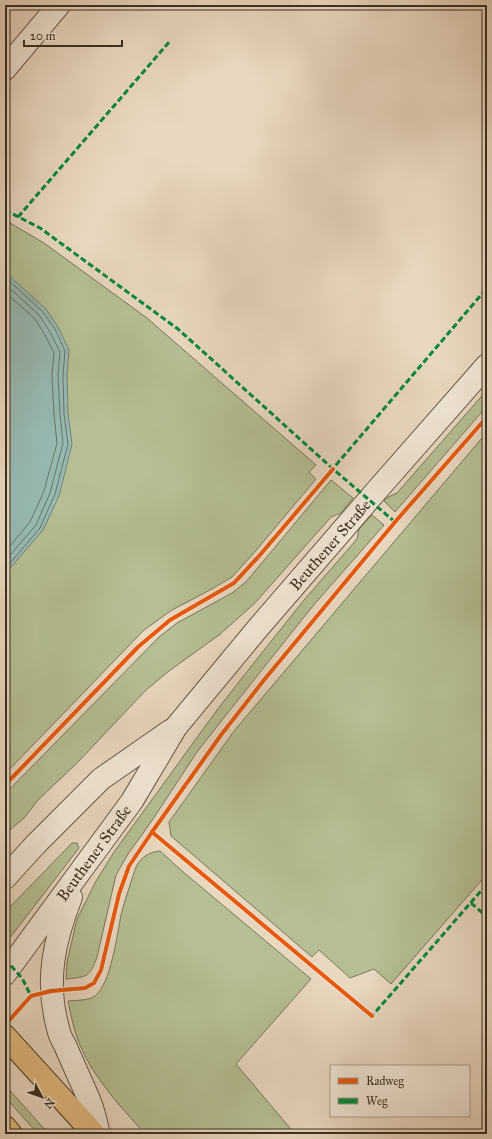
<svg xmlns="http://www.w3.org/2000/svg" width="492" height="1139" viewBox="0 0 492 1139" font-family="'IM FELL Great Primer',serif">
  <style>
    .green { fill: #b5bf93; stroke: #78775a }
    .water { fill: #97bab3; stroke: #728279 }
    .lines { fill: none; stroke-linecap: round; stroke-linejoin: round }
    .shore { stroke: #68746a; stroke-width: 1 }
    .minor-casing { stroke: #665949; stroke-width: 24 }
    .major-casing { stroke: #3a2f21; stroke-width: 24 }
    .minor { stroke: #f1e6d6; stroke-width: 22 }
    .major { stroke: #e4bc80; stroke-width: 22 }
    .quiet { stroke: #00873e; stroke-width: 3; stroke-dasharray: 6 3; stroke-linecap: butt }
    .cycleway-casing { stroke: #f1e6d6; stroke-width: 6 }
    .cycleway { stroke: #e8590c; stroke-width: 4 }
    .labels { text-anchor: middle; dominant-baseline: central; stroke-width: 3.5; stroke-linejoin: round; paint-order: stroke }
    .street-label { font-size: 16px; fill: #3a2f21; stroke: #f1e6d6 }
  </style>
  <rect width="100%" height="100%" fill="#e9d8c0"/>
  <filter id="stains"><feTurbulence type="fractalNoise" baseFrequency=".005" numOctaves="4"/><feColorMatrix values="0 0 0 0 .2 0 0 0 0 .09 0 0 0 0 .02 0 0 0 .5 -.17"/></filter>
  <radialGradient id="worn" r=".72"><stop offset=".6" stop-color="#630" stop-opacity="0"/><stop offset="1" stop-color="#630" stop-opacity=".3"/></radialGradient>
  <g class="green">
    <path d="M5,220l39,23 103,75 169,147 -7,7 7,7 -63,75 -21,23 -22,13 -38,20 -28,20 -139,144z"/>
    <path d="M487,390v16l-92,106 -11,-11 4,-4 9,-4z"/>
    <path d="M487,432v442l-96,110 -17,-15 -24,9 -31,-28 -7,7 -141,-121 -2,-14 65,-91z"/>
    <path d="M331,480l22,18 -12,15 -10,4 -76,86 -36,32 -50,36 -23,19 -68,72 -40,38 -14,18 -19,16v-40l154,-157 18,-14 55,-30 14,-11z"/>
    <path d="M372,515l12,10 -72,82 -86,108 -29,37 -46,70 -23,32 -12,21 -19,82c-7,20 -10,20 -31,22l1,-17 10,-43 19,-38 18,-29 103,-142 36,-46 51,-64 53,-61 2,-10z"/>
    <path d="M72,843h5l2,5 -70,91 -4,-5v-22z"/>
    <path d="M160,851l22,20 129,108 -75,85 59,70h-150c-24,-27 -51,-55 -65,-89 -6,-14 -9,-29 -12,-44 8,-1 20,0 27,-5 16,-13 22,-61 26,-81 3,-12 7,-24 11,-36 2,-6 4,-15 9,-19 5,-6 11,-8 19,-9z"/>
    <path d="M5,1085l42,47 2,2h-11l-33,-37z"/>
  </g>
  <path class="water" d="M5,272l41,37 12,18 11,23 -2,25 1,39 4,30 -13,52 -16,34 -38,44z"/>
  <g class="lines">
    <g class="shore">
      <path d="M5,277l38,35 12,17 10,22 -2,24 1,39 4,30 -13,50 -15,34 -35,41"/>
      <path d="M5,284l34,31 11,17 10,20 -2,23 2,40 3,28 -13,50 -14,32 -31,36"/>
      <path d="M5,292l30,27 10,16 9,18 -2,22 2,40 3,28 -13,48 -14,31 -25,30"/>
    </g>
    <g class="minor-casing">
      <g id="minor">
        <path d="M5,69l54,-64"/>
        <path d="M5,878l30,-33 66,-66 69,-48"/>
        <path d="M71,897c-17,44 -26,84 -13,131 1,6 4,12 7,17 8,19 17,38 25,57 4,10 6,21 9,32"/>
        <path d="M5,974l127,-173 44,-74 82,-99 120,-139 109,-124"/>
      </g>
    </g>
    <g class="major-casing">
      <g id="major">
        <path d="M5,1036l89,98"/>
        <path d="M5,1127l6,7"/>
      </g>
    </g>
    <use href="#minor" class="minor"/>
    <use href="#major" class="major"/>
    <g class="quiet">
      <path d="M5,210l35,18 138,101 155,140 62,53"/>
      <path d="M18,217l152,-176"/>
      <path d="M330,472l157,-184"/>
      <path d="M471,903l16,14"/>
      <path d="M5,959l17,19 9,18"/>
      <path d="M370,1014l2,2 115,-132"/>
    </g>
    <g class="cycleway-casing">
      <g id="cycleway">
        <path d="M5,785l133,-138 32,-27 64,-37 26,-28 73,-86"/>
        <path d="M152,832l220,184"/>
        <path d="M5,1025l26,-29 20,-5 34,-3 9,-5 7,-13 18,-76 10,-28 23,-34 69,-97 43,-55 131,-158 92,-105"/>
      </g>
    </g>
    <use href="#cycleway" class="cycleway"/>
  </g>
  <g class="labels">
    <g class="street-label">
      <text transform="translate(330 545) rotate(-49)">Beuthener Straße</text>
      <text transform="translate(94 853) rotate(-54)">Beuthener Straße</text>
    </g>
  </g>
  <rect width="492" height="1139" fill="none" stroke="#e9d8c0" stroke-width="20"/>
  <rect x="6" y="6" width="480" height="1127" fill="none" stroke="#3a2f21" stroke-width="2"/>
  <rect x="10" y="10" width="472" height="1119" fill="none" stroke="#3a2f21"/>
  <rect x="330" y="1065" width="140" height="52" fill="#f1e6d6" stroke="#a89d8e"/>
  <rect x="338" y="1078" width="20" height="6" fill="#e8590c" stroke="#a89d8e"/>
  <text x="366" y="1085" font-size="12" fill="#3a2f21">Radweg</text>
  <rect x="338" y="1098" width="20" height="6" fill="#00873e" stroke="#a89d8e"/>
  <text x="366" y="1105" font-size="12" fill="#3a2f21">Weg</text>
  <g transform="translate(42 1097) rotate(131)" stroke="#f1e6d6" stroke-width="3" paint-order="stroke">
  <path d="M0-3L7 15L0 10L-7 15Z" fill="#3a2f21"/>
  <text y="-6" font-size="11" font-weight="bold" text-anchor="middle" fill="#3a2f21">N</text>
  </g>
  <path d="M24 40v6h98v-6" fill="none" stroke="#3a2f21" stroke-width="2"/>
  <text x="30" y="40" font-size="12" fill="#3a2f21" stroke="#f1e6d6" stroke-width="3" paint-order="stroke">20 m</text>
  <rect width="100%" height="100%" filter="url(#stains)"/>
  <rect width="100%" height="100%" fill="url(#worn)"/>
</svg>
